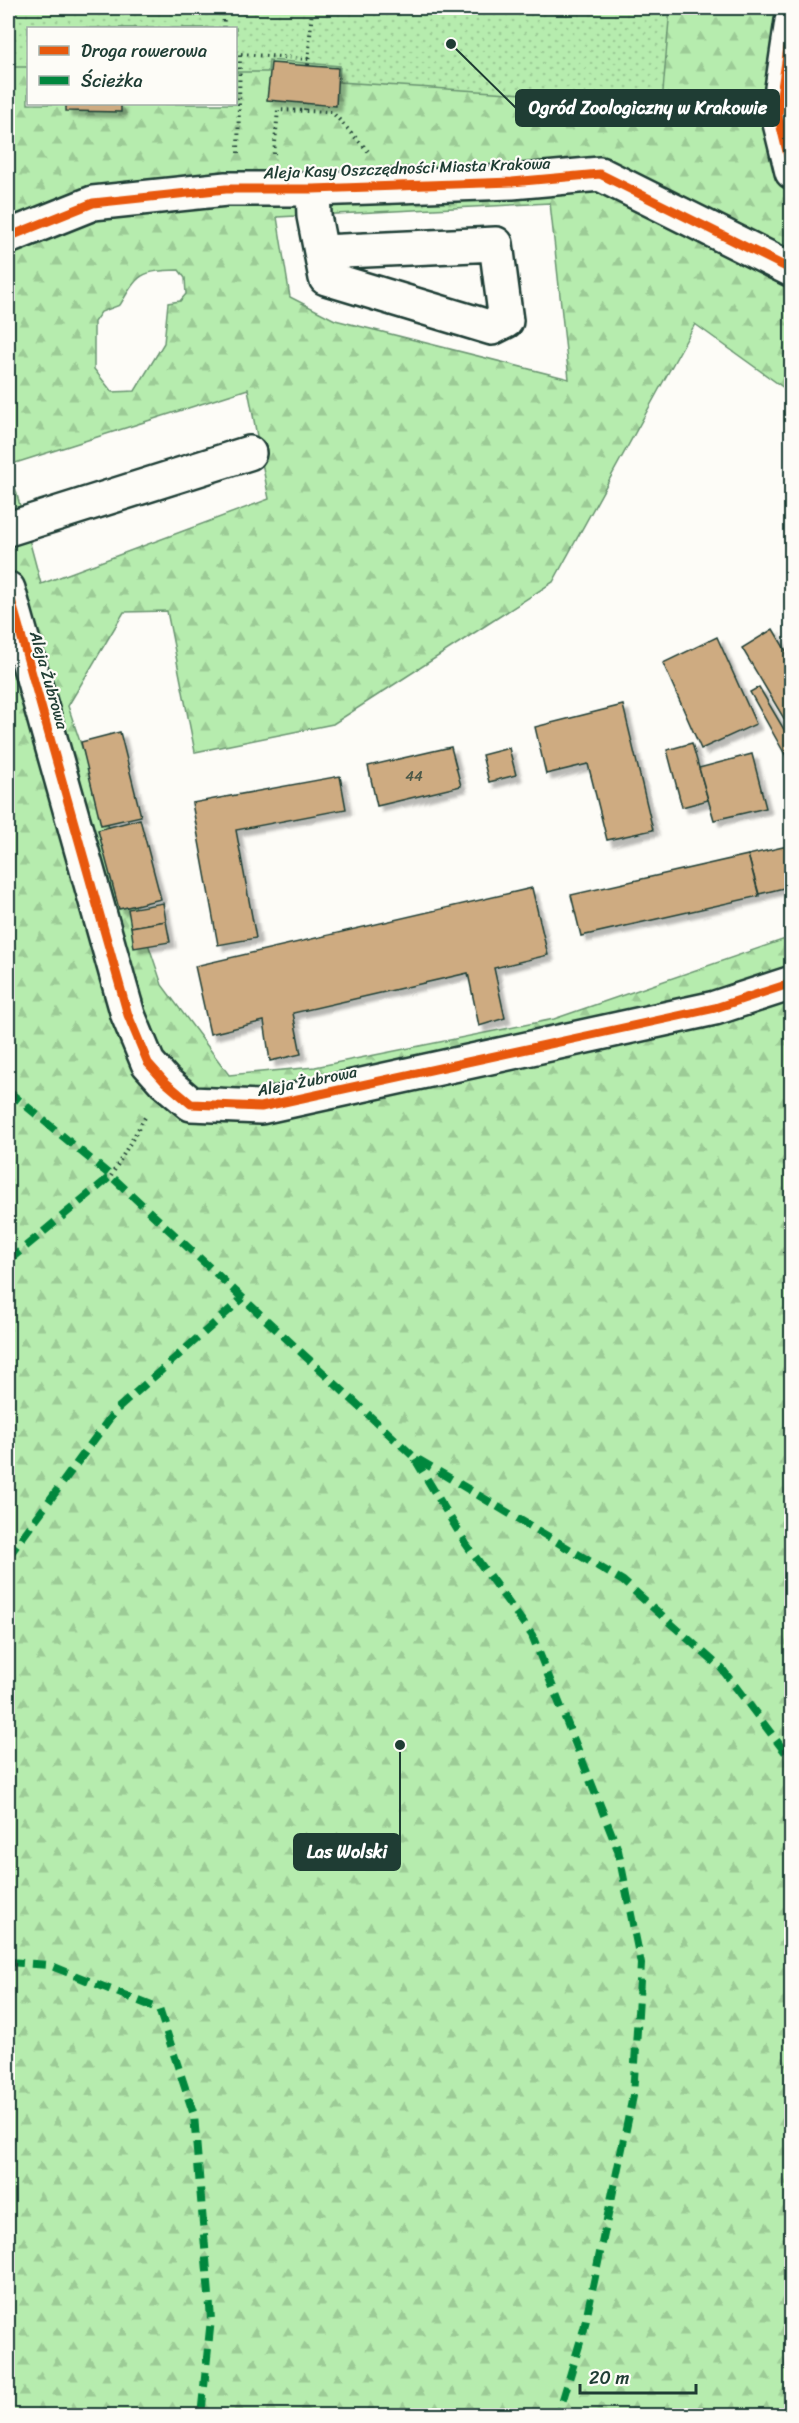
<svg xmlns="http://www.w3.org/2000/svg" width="799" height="2423" viewBox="0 0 799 2423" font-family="Sriracha,sans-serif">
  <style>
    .forest { fill: url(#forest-firs); stroke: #6a9471; stroke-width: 1.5; fill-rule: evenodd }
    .park { fill: url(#park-dots); stroke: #6a9471; stroke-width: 1.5 }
    .building { fill: #ceab81; stroke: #1f3d34; stroke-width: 1.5; filter: url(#shadow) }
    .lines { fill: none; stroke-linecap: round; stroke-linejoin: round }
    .minor-casing { stroke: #1f3d34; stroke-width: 38 }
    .path { stroke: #1f3d34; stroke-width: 4; stroke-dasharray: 1.5 4.5; stroke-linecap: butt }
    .minor { stroke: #fdfcf7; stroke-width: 33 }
    .quiet { stroke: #00873e; stroke-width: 8; stroke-dasharray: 15 8; stroke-linecap: butt }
    .cycleway-casing { stroke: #fdfcf7; stroke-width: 13 }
    .cycleway { stroke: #e8590c; stroke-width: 9 }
    .labels { text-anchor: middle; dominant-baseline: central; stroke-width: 4.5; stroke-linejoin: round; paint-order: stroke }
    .number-label { font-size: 14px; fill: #4b5847 }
    .street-label { font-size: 16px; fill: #1f3d34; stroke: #fdfcf7 }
    .leader { fill: none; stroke: #1f3d34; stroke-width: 2 }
    .callout-dot { fill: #1f3d34; stroke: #fdfcf7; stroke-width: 2 }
    .callout { fill: #1f3d34; stroke: #1f3d34; stroke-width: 2 }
    .callout-label { font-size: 18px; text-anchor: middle; font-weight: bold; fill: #fff }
  </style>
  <defs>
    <pattern id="forest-firs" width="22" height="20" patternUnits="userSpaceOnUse" patternTransform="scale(1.5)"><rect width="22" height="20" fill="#b6ecae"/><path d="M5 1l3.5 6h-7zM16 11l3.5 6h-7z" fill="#9ccb96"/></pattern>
    <pattern id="park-dots" width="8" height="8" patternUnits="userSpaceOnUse" patternTransform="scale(1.5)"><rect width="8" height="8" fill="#b6ecae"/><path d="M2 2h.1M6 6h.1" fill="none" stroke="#9ccb96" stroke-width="1.8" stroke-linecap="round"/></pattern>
    <filter id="shadow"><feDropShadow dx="5.5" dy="5.5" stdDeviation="1.5" flood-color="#0004"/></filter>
  </defs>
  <rect width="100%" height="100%" fill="#fdfcf7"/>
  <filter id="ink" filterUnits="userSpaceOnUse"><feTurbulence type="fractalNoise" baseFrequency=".0167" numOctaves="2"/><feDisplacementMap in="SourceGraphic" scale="12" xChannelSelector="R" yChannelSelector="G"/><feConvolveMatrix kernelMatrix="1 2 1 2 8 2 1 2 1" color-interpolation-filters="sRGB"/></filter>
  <g filter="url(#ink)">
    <path class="forest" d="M8,8h783v385l-96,-69 -142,258 -220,142 -138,28 -28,-141 -43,1 -56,94 94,279 67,90 86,-8 239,-48 237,-82v1478l-783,1zM28,28h208v76h-208zM550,203l19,176 -234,-59 -45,-23 -13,-80zM179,270l6,8 1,16 -6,7 -12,2 -4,40 -29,48 -23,1 -18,-23v-47l7,-10 19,-7c19,-32 20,-34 59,-35zM248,389l21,110 -228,85 -32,-119z"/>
    <path class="park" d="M8,8h662l-8,95 -323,-21 1,-16 -71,-6 -1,12h-32v-44h-208v39h-20z"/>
    <g class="building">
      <path d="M271,63l67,5 -2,38 -69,-6z"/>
      <path d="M66,104h55v8l-55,-1z"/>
      <path d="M773,629l19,32v71l-50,-84z"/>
      <path d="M717,637l39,87 -55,25 -38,-86z"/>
      <path d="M759,687l33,56v24l-42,-75z"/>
      <path d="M623,705l30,125 -46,10 -19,-76 -42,10 -11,-47z"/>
      <path d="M120,732l21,84 -40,9 -20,-83z"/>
      <path d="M692,743l16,57 -26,7 -15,-57z"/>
      <path d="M451,747l10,39 -84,20 -9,-40z"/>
      <path d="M509,748l7,27 -27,7 -7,-27z"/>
      <path d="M752,754l14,54 -52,12 -15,-52z"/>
      <path d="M340,776l6,33 -110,21 20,108 -38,7 -26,-142z"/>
      <path d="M140,819l21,80 -42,10 -21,-79z"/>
      <path d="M792,845v41l-33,8 -11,-39z"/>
      <path d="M748,855l11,41 -178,40 -10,-41z"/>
      <path d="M532,888l16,67 -54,13 11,50 -26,8 -11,-53 -175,40 8,41 -31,7 -6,-40 -54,13 -15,-68z"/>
      <path d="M163,903l3,18 -35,6 -3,-18z"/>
      <path d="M166,921l4,21 -36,6 -3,-21z"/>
    </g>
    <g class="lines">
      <g class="minor-casing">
        <g id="minor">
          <path d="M792,21l-14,94 14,57"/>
          <path d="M313,189l1,27 12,62 166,50 14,-7 -10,-77 -174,8"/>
          <path d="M8,237l85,-34 133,-14h87l199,-7 88,-8 192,96"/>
          <path d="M8,529l241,-76"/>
          <path d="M8,589l120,426 20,48 17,19 26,22 70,3 454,-99 77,-25"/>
        </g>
      </g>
      <g class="path">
        <path d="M223,8l1,20"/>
        <path d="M236,51l4,3 69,5"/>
        <path d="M308,65l4,-57"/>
        <path d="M305,110l1,-7"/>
        <path d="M238,153l2,-99"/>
        <path d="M274,154l4,-44 54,2 36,39"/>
        <path d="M111,1176l36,-62"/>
      </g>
      <use href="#minor" class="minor"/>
      <g class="quiet">
        <path d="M8,1091l103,85 303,281 209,124 99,88 70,92"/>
        <path d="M8,1261l103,-85"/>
        <path d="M415,1459l51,85 66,91 86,215 23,114 -8,132 -49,233 -26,87"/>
        <path d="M8,1557l107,-146 128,-113"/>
        <path d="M8,1962l41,3 110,44 35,106 17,204 -10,97"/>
      </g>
      <g class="cycleway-casing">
        <g id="cycleway">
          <path d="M792,21l-14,94 14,57"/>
          <path d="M8,237l85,-34 133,-14h87l199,-7 88,-8 192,96"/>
          <path d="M8,589l120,426 20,48 17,19 26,22 70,3 454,-99 77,-25"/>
        </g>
      </g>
      <use href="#cycleway" class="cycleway"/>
    </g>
  </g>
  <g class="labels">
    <g class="number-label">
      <text x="414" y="776">44</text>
    </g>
    <g class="street-label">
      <text transform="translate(407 168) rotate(-2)">Aleja Kasy Oszczędności Miasta Krakowa</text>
      <text transform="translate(49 680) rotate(74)">Aleja Żubrowa</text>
      <text transform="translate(307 1081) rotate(-11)">Aleja Żubrowa</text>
    </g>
  </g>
  <path class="leader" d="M451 44L516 108M400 1745L400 1852"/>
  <g class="callout-dot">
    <circle cx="451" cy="44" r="6"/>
    <circle cx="400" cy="1745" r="6"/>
  </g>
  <g class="callout">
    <rect x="516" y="90" width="263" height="36" rx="6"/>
    <rect x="294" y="1834" width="106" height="36" rx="6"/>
  </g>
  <g class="callout-label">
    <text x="648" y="114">Ogród Zoologiczny w Krakowie</text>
    <text x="347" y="1858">Las Wolski</text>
  </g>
  <rect width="799" height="2423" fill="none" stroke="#fdfcf7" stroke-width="30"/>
  <rect x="15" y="15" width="769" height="2393" fill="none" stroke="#1f3d34" stroke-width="2" filter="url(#ink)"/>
  <rect x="27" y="27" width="210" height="78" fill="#fdfcf7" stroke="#a4b0a9" stroke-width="1.5"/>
  <rect x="39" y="46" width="30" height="9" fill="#e8590c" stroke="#a4b0a9" stroke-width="1.5"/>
  <text x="81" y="57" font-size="18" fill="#1f3d34">Droga rowerowa</text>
  <rect x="39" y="76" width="30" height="9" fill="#00873e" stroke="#a4b0a9" stroke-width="1.5"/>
  <text x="81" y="87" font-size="18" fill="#1f3d34">Ścieżka</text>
  <path d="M580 2384v9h116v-9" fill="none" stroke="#1f3d34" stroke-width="3"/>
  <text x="589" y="2384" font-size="18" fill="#1f3d34" stroke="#fdfcf7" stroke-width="4.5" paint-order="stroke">20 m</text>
</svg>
